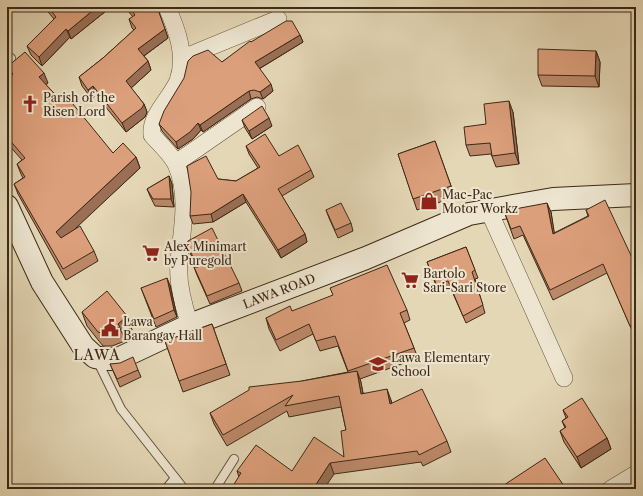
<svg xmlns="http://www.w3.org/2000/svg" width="643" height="496" viewBox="0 0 643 496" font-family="'Libre Caslon Text',serif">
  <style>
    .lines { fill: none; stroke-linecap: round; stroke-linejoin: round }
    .lane-casing { stroke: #67543c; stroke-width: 10 }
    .street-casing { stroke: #67543c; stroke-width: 18 }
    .secondary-casing { stroke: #3d2814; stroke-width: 24 }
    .lane { stroke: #ede5d0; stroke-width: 8 }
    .street { stroke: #ede5d0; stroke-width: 17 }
    .secondary { stroke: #ede5d0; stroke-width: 22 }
    .wall { fill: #bd896a; stroke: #3d2814 }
    .shaded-wall { fill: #9a6f56; stroke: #3d2814 }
    .building { fill: #dc9f7b; stroke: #3d2814 }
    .labels { text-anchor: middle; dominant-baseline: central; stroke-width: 4; stroke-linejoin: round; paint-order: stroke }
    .poi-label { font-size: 12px; fill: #3d2814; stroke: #ede5d0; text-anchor: start }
    .street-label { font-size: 12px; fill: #3d2814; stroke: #ede5d0 }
    .quarter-label { font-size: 14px; letter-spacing: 1px; fill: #3d2814; stroke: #ede5d0 }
  </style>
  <rect width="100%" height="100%" fill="#e4d7b6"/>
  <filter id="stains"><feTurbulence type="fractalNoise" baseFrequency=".005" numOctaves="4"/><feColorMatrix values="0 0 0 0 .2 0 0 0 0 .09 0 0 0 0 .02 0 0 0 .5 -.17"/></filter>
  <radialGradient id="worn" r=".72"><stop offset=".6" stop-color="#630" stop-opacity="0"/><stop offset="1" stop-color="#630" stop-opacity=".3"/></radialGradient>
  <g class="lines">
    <g class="lane-casing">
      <g id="lane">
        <path d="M7,62l4,-4"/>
        <path d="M97,360l24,49 63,80"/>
        <path d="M166,489l9,-11"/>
        <path d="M215,489l19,-30"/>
      </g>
    </g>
    <g class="street-casing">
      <g id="street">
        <path d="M167,7c10,23 20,49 11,74 -7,17 -28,34 -26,54 8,9 19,19 24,29 14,32 6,64 3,97 -2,22 4,44 11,64"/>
        <path d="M183,58l95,-39"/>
        <path d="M176,163l81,-56"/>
        <path d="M489,211l75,167"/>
        <path d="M611,489l25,-15"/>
      </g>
    </g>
    <g class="secondary-casing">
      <path id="secondary" d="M7,206l35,76 41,64 12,11 10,2h13l72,-34 176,-67 103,-44 84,-15 83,-4"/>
    </g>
    <use href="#lane" class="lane"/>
    <use href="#street" class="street"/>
    <use href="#secondary" class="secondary"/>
  </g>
  <g class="wall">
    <path d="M44,7h67l-40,32 -1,-2 -28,29 -11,-11 -4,-9 27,-27z"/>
    <path d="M125,7h32l11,31 -24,18 4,5 3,9 -20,18 13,16 3,8 -2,5 -19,15 -30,-37 -4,4 -10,-13 -3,-9 24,-19 31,-28 -2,-2 -3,-9 4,-2z"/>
    <path d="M300,35l3,7 -44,27 14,22 -10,8 -6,-2 -6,2 -48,33 -2,-2 -8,9 -15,10 -16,-18 -3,-7 63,-62 29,-20z"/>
    <path d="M596,51l4,11 -1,25 -57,-1 -4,-11z"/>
    <path d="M7,67l41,16 -2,2 17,18 50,50 23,4 4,11 -66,61 20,22 4,10 -32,19 -48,-86 -4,-10 9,-6 -2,-4 -4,-10 5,-4 -15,-17v-63l3,-3z"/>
    <path d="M513,112l6,52 -23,3 -5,-13 -21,2 -4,-11z"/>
    <path d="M242,120l30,6 -20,13 -7,-11z"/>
    <path d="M435,141l20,56 -38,13 -19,-56z"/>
    <path d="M246,146l33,10 32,14 3,7 -32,19 23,38 2,8 -26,16 -35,-56 -33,20 -20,2 -3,-8 28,-37 18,2 22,-13 -9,-14z"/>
    <path d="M169,176l3,8 2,23 -19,-1 -5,-10 -3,-7z"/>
    <path d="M326,210l25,13 2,8 -15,7 -9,-20z"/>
    <path d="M586,210l50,56v68l-2,1 -27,-62 -54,27 -30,-65 -9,4 -10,-28 47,1 3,21 34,-17z"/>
    <path d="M187,245l52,38 3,8 -32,13 -13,-29 -3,-8h3l-7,-14z"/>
    <path d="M466,247l12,31 -3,1 10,34 -19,10 -15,-34 -12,4 -12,-31z"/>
    <path d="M170,285l7,32 -21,10 -15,-39z"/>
    <path d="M407,310l3,10 -6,3 14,35 -58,21 3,14 28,7 1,3 55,38 4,11 -28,14 -2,-4 -87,12 -95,3 -2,-6h55l52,-14 2,-27 -5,-23 -52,10 -2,-6 -60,35 -13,-22 -4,-11 92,-32 46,-9 -10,-26 -18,5 -7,-17 -33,17 -11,-22 -3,-11 26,-7z"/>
    <path d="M82,312l45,4 5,14 -8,7 1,4 -13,5h-9l-16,-20z"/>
    <path d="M212,324l18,51 -47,17 -18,-51z"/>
    <path d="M110,364l28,6 3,7 -21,10z"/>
    <path d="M563,410l44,28 4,11 -30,19 -17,-26 -4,-11 5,-3 -3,-7 4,-3z"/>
  </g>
  <g class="shaded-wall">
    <path d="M97,7h14l-40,32 -3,-8z"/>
    <path d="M66,29l4,8 -28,29 -3,-9z"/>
    <path d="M165,29l3,9 -27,20 -3,-9z"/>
    <path d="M300,35l3,7 -46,28 -2,-8z"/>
    <path d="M596,51l4,11 -1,25 -4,-11z"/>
    <path d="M148,61l3,9 -22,20 -3,-9z"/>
    <path d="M44,73l4,10 -5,4 -4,-10z"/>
    <path d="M271,84l2,7 -10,8 -3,-7z"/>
    <path d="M93,86l3,9 -4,4 -4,-9z"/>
    <path d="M249,91l2,8 -48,33 -3,-7z"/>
    <path d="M509,101l4,11 6,52 -4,-11z"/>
    <path d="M144,104l3,8 -2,5 -19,15 -4,-9z"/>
    <path d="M269,118l3,8 -20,13 -3,-8z"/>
    <path d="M198,123l3,7 -8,9 -15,10 -2,-7z"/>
    <path d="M136,157l4,11 -80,75 -4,-11z"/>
    <path d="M169,176l3,8 2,23 -3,-8z"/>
    <path d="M243,194l3,8 -33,20 -2,-8z"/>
    <path d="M547,203l4,9 5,31 -3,-9z"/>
    <path d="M305,234l2,8 -26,16 -3,-8z"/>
    <path d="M167,278l3,7 7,32 -3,-7z"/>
    <path d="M127,316l5,14 -8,7 -6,-13z"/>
    <path d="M357,371l4,11 4,23 -4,-11z"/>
    <path d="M387,389l4,11 3,15 -4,-11z"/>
    <path d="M607,438l4,11 -30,19 -4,-11z"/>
    <path d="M330,463l4,11 -10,15h-11z"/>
  </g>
  <g class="building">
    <path d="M48,7h49l-29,24 -2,-2 -27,28 -12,-11 29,-29z"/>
    <path d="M129,7h28l8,22 -27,20 10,12 -22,20 18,23 -2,4 -20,15 -29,-37 -5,4 -9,-13 24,-19 33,-30 -7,-9 6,-4z"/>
    <path d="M286,21h6l8,14 -45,27 16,22 -11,8 -6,-2 -5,1 -49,34 -2,-2 -8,9 -14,10 -17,-18 5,-13 20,-33 4,-17 5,-5 15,-6 14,12 28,-21 1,1z"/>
    <path d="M538,49l58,2 -1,25 -57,-1z"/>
    <path d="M25,52l19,21 -5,4 24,26 5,-5 45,55 10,-10 13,14 -80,75 5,6 19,-12 14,25 -31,18 -49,-85 11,-7 -8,-13 8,-6 -18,-21v-57l6,-6 -6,-7z"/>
    <path d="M509,101l6,52 -23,3 -2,-13 -24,2 -2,-18 22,-3 -2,-20z"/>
    <path d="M262,106l7,12 -20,13 -7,-11z"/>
    <path d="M265,134l14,22 19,-11 13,25 -33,19 27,45 -27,16 -35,-56 -32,20 -21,2 1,-24 -4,-26 19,-10 12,23 18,2 24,-14 -14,-21z"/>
    <path d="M435,141l16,45 -38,13 -15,-45z"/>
    <path d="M169,176l2,23h-18l-6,-10z"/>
    <path d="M605,200l31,66v58l-6,2 -27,-62 -53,26 -30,-64 -9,3 -7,-18 43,-8 6,31 36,-18 -3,-6z"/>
    <path d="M341,203l10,20 -16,7 -9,-20z"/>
    <path d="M212,228l27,55 -32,13 -13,-29h4l-11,-22 1,-4z"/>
    <path d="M466,247l9,23 -3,2 11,33 -20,11 -15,-35 -11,5 -10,-24z"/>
    <path d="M387,265l20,45 -7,3 14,35 -66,23 -13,-35 -19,5 -7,-17 -33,16 -10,-22 24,-12 2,5 41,-16 -3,-7z"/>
    <path d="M167,278l7,32 -20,9 -13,-31z"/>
    <path d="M107,291l20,25 -9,8 2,3 -13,6h-6l-3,-1 -16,-20z"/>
    <path d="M212,324l14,40 -47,17 -14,-40z"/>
    <path d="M133,357l5,13 -21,9 -7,-15 10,-1z"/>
    <path d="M357,371l4,23 26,-5 3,15 32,-15 25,52 -28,14 -2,-4 -87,12 -17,26h-82l10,-16 -4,-2 19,-26 36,26 22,-34 30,20 -3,-26 5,-1 -7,-34 -54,10 8,-11 -70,40 -13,-22 39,-23v-3l53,-6z"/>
    <path d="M582,398l25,40 -30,19 -17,-26 6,-4 -4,-6 6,-4 -5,-7z"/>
    <path d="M545,458l21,31h-68z"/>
  </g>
  <defs>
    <g id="church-bare" transform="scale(1.38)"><path d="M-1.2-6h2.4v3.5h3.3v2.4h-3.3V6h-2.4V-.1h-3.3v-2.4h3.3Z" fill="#8f2418" stroke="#ede5d0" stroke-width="2.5" paint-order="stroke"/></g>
    <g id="shop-bare" transform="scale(1.38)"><path d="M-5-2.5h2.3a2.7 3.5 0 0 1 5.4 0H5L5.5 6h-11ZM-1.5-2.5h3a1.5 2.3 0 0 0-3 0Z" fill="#8f2418" stroke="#ede5d0" stroke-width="2.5" paint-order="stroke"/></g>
    <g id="supermarket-bare" transform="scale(1.38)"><path d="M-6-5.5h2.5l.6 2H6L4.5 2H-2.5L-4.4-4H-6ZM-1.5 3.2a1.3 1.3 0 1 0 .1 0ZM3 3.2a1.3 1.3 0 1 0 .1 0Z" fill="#8f2418" stroke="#ede5d0" stroke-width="2.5" paint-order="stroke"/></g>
    <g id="civic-bare" transform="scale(1.38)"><path d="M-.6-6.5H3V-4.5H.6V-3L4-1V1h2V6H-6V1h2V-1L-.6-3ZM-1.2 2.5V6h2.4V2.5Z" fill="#8f2418" stroke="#ede5d0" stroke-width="2.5" paint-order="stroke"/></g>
    <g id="school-bare" transform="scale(1.38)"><path d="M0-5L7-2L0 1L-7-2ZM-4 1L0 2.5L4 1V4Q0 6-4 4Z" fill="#8f2418" stroke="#ede5d0" stroke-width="2.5" paint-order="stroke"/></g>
  </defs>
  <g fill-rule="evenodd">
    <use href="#church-bare" x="30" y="104"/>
    <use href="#shop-bare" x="429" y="201"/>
    <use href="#supermarket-bare" x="151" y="253"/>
    <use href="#supermarket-bare" x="410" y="280"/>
    <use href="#civic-bare" x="110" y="328"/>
    <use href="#school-bare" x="378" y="364"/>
  </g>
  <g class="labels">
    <g class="poi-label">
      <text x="43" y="97">Parish of the<tspan x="43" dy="14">Risen Lord</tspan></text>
      <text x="442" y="194">Mac-Pac<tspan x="442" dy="14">Motor Workz</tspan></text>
      <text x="164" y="246">Alex Minimart<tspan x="164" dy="14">by Puregold</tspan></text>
      <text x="423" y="273">Bartolo<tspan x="423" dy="14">Sari-Sari Store</tspan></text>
      <text x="123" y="321">Lawa<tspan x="123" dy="14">Barangay Hall</tspan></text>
      <text x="391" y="357">Lawa Elementary<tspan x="391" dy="14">School</tspan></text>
    </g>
    <g class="street-label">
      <text transform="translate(279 291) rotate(-21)">LAWA ROAD</text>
    </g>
    <g class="quarter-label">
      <text x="97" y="355">LAWA</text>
    </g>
  </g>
  <rect width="643" height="496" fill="none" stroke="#e4d7b6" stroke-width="24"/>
  <rect x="8" y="8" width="627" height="480" fill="none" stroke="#3d2814" stroke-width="2"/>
  <rect x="12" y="12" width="619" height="472" fill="none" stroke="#3d2814"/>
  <rect width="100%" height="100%" filter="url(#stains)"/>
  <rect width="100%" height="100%" fill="url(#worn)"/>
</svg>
